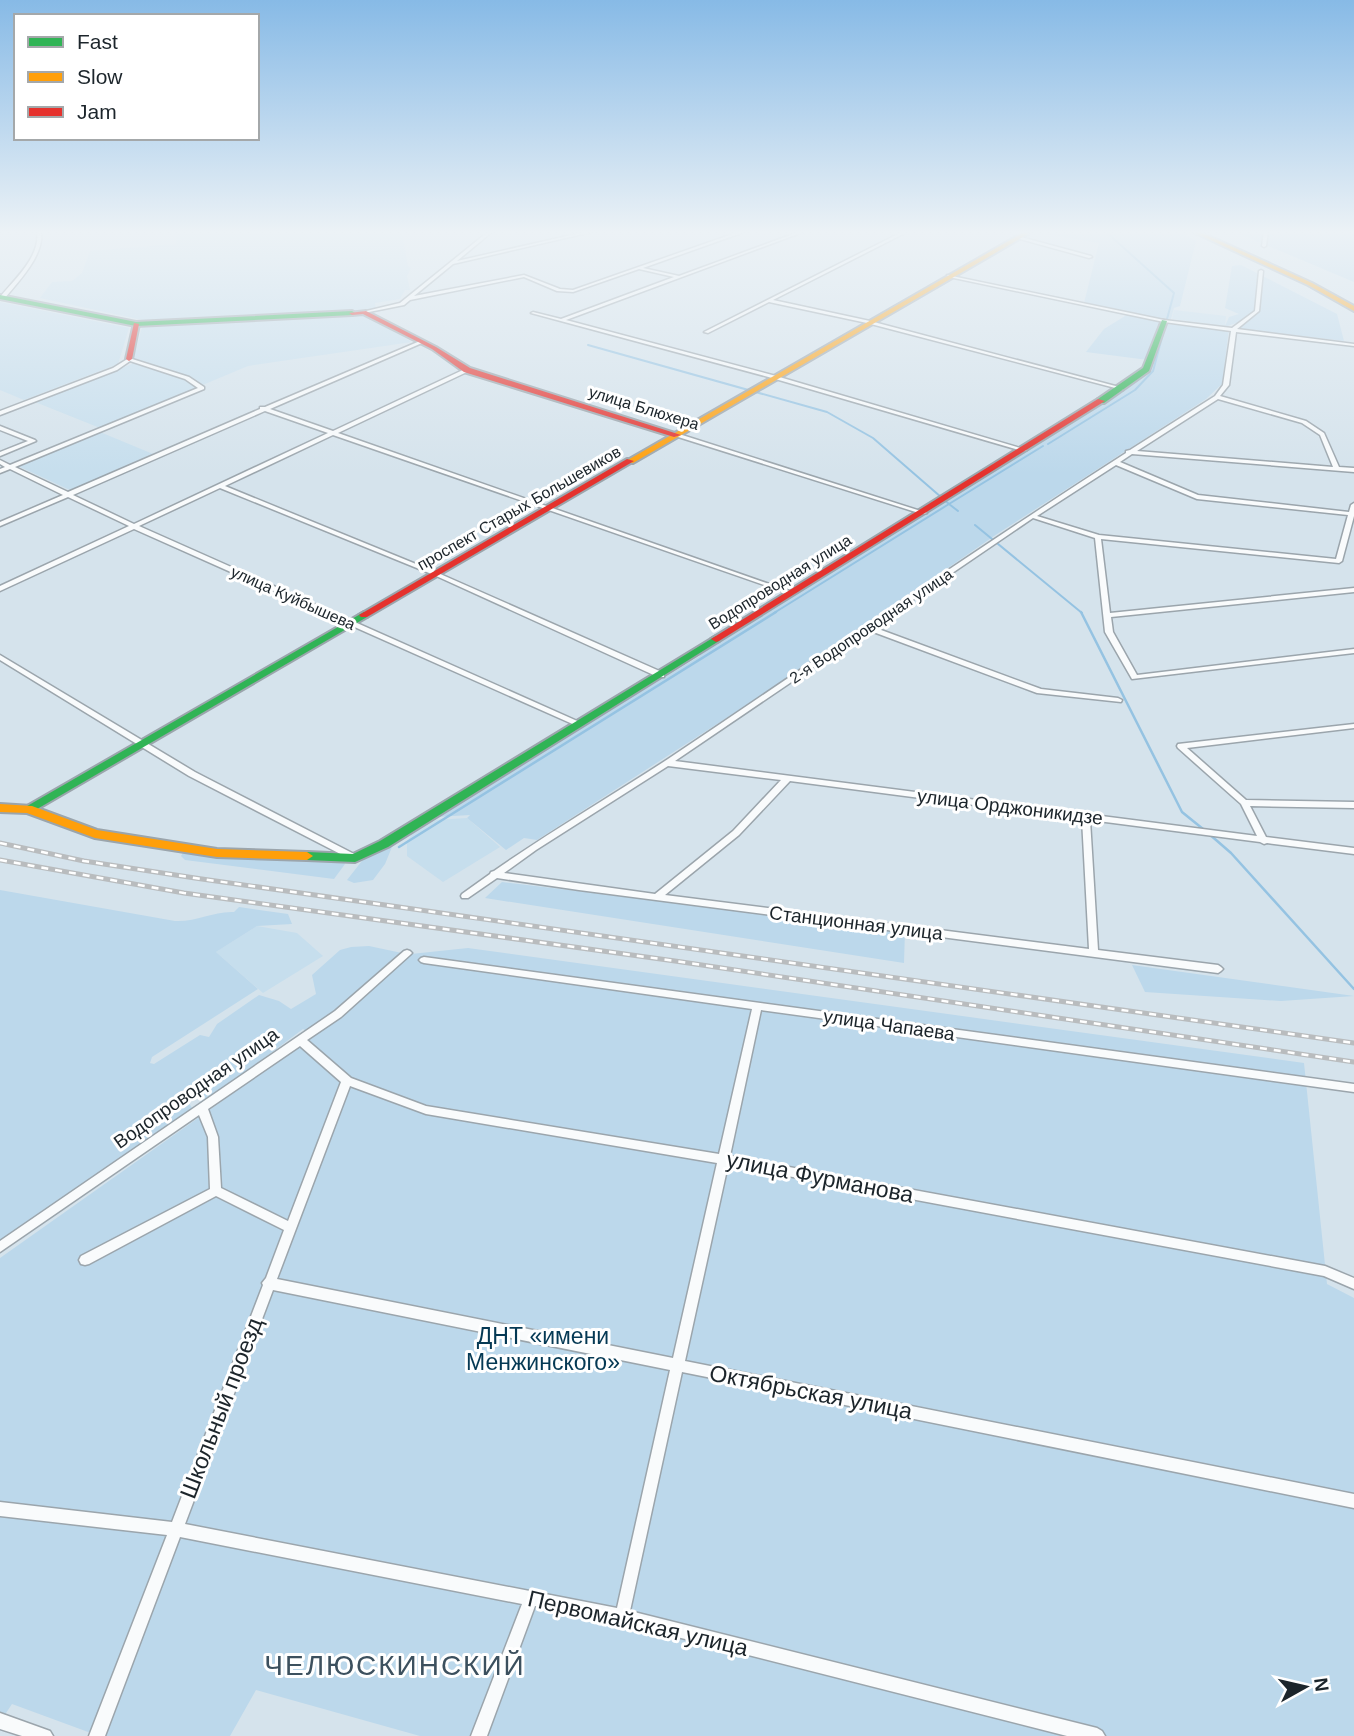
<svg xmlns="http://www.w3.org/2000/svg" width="1354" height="1736" viewBox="0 0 1354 1736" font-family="Helvetica,sans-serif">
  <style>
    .built { fill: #c6deed }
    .green { fill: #bcd8eb }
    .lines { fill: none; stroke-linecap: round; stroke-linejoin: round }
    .stream-far1 { stroke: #95c3e2; stroke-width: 2 }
    .stream { stroke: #95c3e2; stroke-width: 2.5 }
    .street-casing { stroke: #9ba5ac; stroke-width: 3 }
    .fast-casing { stroke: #9ba5ac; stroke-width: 4 }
    .slow-casing { stroke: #9ba5ac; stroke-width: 4 }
    .jam-casing { stroke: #9ba5ac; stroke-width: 4 }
    .street { fill: #f9fbfc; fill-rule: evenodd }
    .fast { fill: #30b455; fill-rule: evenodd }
    .slow { fill: #ff9f0a; fill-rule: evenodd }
    .jam { fill: #e5322d; fill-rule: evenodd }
    .rail-casing { stroke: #b9bcbe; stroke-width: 5 }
    .rail { stroke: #fff; stroke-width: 2.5; stroke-dasharray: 7; stroke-linecap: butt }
    .labels { text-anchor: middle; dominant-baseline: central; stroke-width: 6; stroke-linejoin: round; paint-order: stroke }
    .far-street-label { font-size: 16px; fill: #1c252b; stroke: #fff }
    .street-label { font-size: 19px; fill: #1c252b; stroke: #fff }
    .near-street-label { font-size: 23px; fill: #1c252b; stroke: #fff }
    .near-park-label { font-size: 23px; fill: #053954; stroke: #fff }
    .near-quarter-label { font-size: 28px; letter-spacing: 2px; fill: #3c505e; stroke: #fff }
  </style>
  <rect width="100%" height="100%" fill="#d5e3ec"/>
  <g class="built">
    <path d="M176,231h231l-5,1 6,34 3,2 -4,8 3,14h-5l-5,9 -25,4 1,5 -13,2 -216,11 -107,-23 12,-16 20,-1 10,-8 8,-22 86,-7z"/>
    <path d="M0,302l129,26 -11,36 -94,36 -24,-10z"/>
    <path d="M1174,310l52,6 -1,10 -53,-7z"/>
    <path d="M363,313l49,29 -164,24 -148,62 -65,-26 97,-38 10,-37z"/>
    <path d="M100,432l53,22 -83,36 -52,-24z"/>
    <path d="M467,818l33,29 -57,35 -36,-26v-14l5,-8 24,-14z"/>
    <path d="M257,926l40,7 26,23 -60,37 -47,-41z"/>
  </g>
  <g class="green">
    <path d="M1028,231h149l19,10 -16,65 -6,2 -3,11h-9l-14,41 -62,-8 18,-23 26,-16 -46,-10 15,-60z"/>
    <path d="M1240,231h114v51l-114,-48z"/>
    <path d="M1241,265l96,49 7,27 -102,-12 -4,-1 4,-5c-10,-1 -13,5 -22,3h5l4,-9 10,-3 -14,-6 7,-42z"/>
    <path d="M1165,324l64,5 -7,55 -16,15 -209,135 -204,141 -256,165 -13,-2 -18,12 -39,-32 3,-3 -34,2 -36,23 -8,7 -7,17 -12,16 -19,3 -7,-3 18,-23 108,-62 4,-5 223,-134v-3l448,-283z"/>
    <path d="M184,851l158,9 3,4 -11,15 -149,-19 -4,-4z"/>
    <path d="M502,882l403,48 -1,33 -419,-65z"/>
    <path d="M0,890l175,31c22,1 38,-10 59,-9l5,-5 49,7 4,10 -35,2 -41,26 42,37 -106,68 -2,6 4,1 46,-29 9,2 8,-13 42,-29 20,6 12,8 25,-15 -4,-19 28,-25 11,-3 18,-1 33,7 -94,79 -5,-3 -92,69 -5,1 -7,-7 -12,8 5,8 -4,4 -188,129z"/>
    <path d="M468,948l836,115 23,221 27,14v438h-934l-164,-46 -26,46h-131l-87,-32 -12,18v-464l341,-241 70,-63z"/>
    <path d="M1132,965l222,31 -73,5 -136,-9z"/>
  </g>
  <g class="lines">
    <g class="stream-far1">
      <path d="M588,345l239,67 46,26 76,66 -175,109"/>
      <path d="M1048,444l87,-54 18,-19 21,-78 -69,-62"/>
      <path d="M958,511l-9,-7 94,-58"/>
      <path d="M975,525l107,88"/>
    </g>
    <g class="stream">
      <path d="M1081,612l101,200 21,17"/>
      <path d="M1208,833l23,20 123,136"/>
      <path d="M399,847l377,-235"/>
    </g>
    <g class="street-casing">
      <g id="street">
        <path d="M37,231h4c4,24 -23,51 -37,68h-4v-2c15,-18 41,-41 37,-66z"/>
        <path d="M489,231h4l-36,30 132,-30h7l-143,33 -39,32 110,-21 36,14 13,1 168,-59h6l-104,37 36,8 122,-45h5l-240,89 210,56 251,74 -5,1 -250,-73 -241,-65 2,-1 28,7 113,-42 -35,-8 -66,23 -16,-1 -33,-14 -114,23 -6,5 -40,8 -2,-1 38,-9z"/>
        <path d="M904,231h5l-136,69 97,21 253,67v2l-256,-67 -98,-21 -61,31 -4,-1z"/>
        <path d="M1016,231h6l6,2 -2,1z"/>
        <path d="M1264,231h4l-2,15 -2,1 -2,-1z"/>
        <path d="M1017,236l74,20 1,1 -3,1 -73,-20z"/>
        <path d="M1261,270l2,1 -4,40 -22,18 117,15v2l-118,-14 -7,53 -9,11 86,25 18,12 15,34 15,1v4l-222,-18 -12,8 78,33 151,17 2,-7 3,-2v13l-12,45 -3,2 -238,-24 9,74 244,-25v4l-243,25 2,15 24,43 217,-26v4l-222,26 -27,-47 -10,-94 -62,-20 -160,109 168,62 77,9 4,2 -1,2 -84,-9 -169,-63 -193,131 582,75 -16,-32 -63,-56 -1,-2 1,-2 176,-20v4l-167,20 59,52 108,2v6l-104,-2 16,31 88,11v6l-87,-11 -3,1 -4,-2 -170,-22 8,130 120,15 3,2 2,2 -2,2 -3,2 -639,-83 -82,-12 -29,20h-6l-1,-2 1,-2 28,-20 1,-2 3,-1c57,-40 116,-74 174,-112 152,-102 304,-207 458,-306v-2l4,-1 85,-54 8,-11 8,-54 -67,-9 -215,-45 -2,-2 217,45 68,8 23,-17 4,-40zM1218,399l84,24 18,12 13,32 -196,-16zM1116,465l81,34 151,16 -12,44 -237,-24 -62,-19zM668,766l113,14 -48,51 -78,63 -151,-21 32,-23zM790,781l292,38 7,130 -424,-54 74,-60z"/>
        <path d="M420,341h2v2l-152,66 63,22 132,-62h4v2l-131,62 457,160 -1,1h-4l-457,-159 -108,51 213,87 226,100v4h-6l-224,-102 -214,-87 -81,38 445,198 -4,2h-3l-443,-197 -134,62v-5l129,-60 -61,-29 -68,29v-4l63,-27 -53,-26 -10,4v-4l5,-2 -5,-3v-4l10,5 188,-77 -13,-9 -55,-18 -13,9 -117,45v-4l113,-43 16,-10 60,19 15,10v2l-189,78 53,25 192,-83v-2h5zM265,411l63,22 -194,91 -61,-29z"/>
        <path d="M0,426l35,14 1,1 -36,15v-4l28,-11 -28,-11z"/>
        <path d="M675,434h4l248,79 -5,1 -247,-78z"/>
        <path d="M0,655l195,117 163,84 1,2 -1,2h-6l-163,-84 -189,-116z"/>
        <path d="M407,950l3,1 2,2 -2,2 -69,62 -34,23 44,38 75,28 293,48 33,-145 -328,-46 -3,-1 -2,-2 2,-2 3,-1 930,127v8l-593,-82 -31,146 595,110 29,12v11l-30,-13 -596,-111 -43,196 669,133v14l-672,-136 -52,239 467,117 5,3 3,5h-38l-445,-113 -87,-17 -48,130h-16l51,-132 -342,-67 -75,199h-16l78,-201 -167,-19v-14l172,20 91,-237 -1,-2 4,-5 18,-48 -68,-34 -127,68 -4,1 -4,-1 -2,-4 2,-4 129,-67 -2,-52 -9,-22 -199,137v-11l335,-230 69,-60zM300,1046l41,36 -53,139 -67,-33 -3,-51 -10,-28zM350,1086l76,28 291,49 -44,195 -396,-79zM273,1290l397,80 -53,238 -432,-84z"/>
        <path d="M0,1713l50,18 3,5h-31l-22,-7z"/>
      </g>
    </g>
    <g class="fast-casing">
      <g id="fast">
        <path d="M0,295l136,27 216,-11 3,2 -3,2 -216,11 -136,-27z"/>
        <path d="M1162,320l5,1 -18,50 -45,32h-6v-4l45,-31z"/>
        <path d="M364,612l3,1v4l-335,195h-8l-2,-3z"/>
        <path d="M716,636l3,1v4l-331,206 -33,15 -48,-2 -6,-4 6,-4 46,2 27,-13z"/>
      </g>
    </g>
    <g class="slow-casing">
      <g id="slow">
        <path d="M1026,231l2,3 -395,229 -7,-2z"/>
        <path d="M1191,231h7l114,52 42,23v5l-46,-26z"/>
        <path d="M0,804l32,2 65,24 120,19 90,3 6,4 -6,4 -90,-3 -122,-19 -68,-25 -27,-1z"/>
      </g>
    </g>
    <g class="jam-casing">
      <g id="jam">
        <path d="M366,311l70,36 34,21 211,67 -7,2 -210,-65 -32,-23 -69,-35 -11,1 -3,-2z"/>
        <path d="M134,323l5,1 -7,35 -3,2 -3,-2z"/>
        <path d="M1098,399l7,2 -386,240 -3,1 -5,-3z"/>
        <path d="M627,459l7,2 -267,156h-6l-2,-2z"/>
      </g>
    </g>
    <use href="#street" class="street"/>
    <use href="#fast" class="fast"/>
    <use href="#slow" class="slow"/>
    <use href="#jam" class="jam"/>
    <g class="rail-casing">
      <g id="rail">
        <path d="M0,843l84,18 111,17 1159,165"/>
        <path d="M0,860l184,33 491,68 679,101"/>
      </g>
    </g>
    <use href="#rail" class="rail"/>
  </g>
  <linearGradient id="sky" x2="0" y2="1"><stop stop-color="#87bae6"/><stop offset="0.49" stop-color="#ecf2f6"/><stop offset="1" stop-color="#ecf2f6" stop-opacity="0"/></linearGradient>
  <rect width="1354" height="474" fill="url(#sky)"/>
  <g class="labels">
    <g class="far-street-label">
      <text transform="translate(644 408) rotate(17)">улица Блюхера</text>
      <text transform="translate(519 508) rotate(-30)">проспект Старых Большевиков</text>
      <text transform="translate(780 582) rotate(-32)">Водопроводная улица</text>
      <text transform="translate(293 598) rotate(24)">улица Куйбышева</text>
      <text transform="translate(871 626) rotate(-34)">2-я Водопроводная улица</text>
    </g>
    <g class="street-label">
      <text transform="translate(1010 807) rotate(7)">улица Орджоникидзе</text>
      <text transform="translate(856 923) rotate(7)">Станционная улица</text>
      <text transform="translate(889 1025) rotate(8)">улица Чапаева</text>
      <text transform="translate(196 1088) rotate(-35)">Водопроводная улица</text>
    </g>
    <g class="near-street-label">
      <text transform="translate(820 1177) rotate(11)">улица Фурманова</text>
      <text transform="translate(811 1392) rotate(11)">Октябрьская улица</text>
      <text transform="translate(221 1408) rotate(-69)">Школьный проезд</text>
      <text transform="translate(638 1623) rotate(13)">Первомайская улица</text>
    </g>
    <g class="near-park-label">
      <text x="543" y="1336">ДНТ «имени<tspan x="543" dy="26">Менжинского»</tspan></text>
    </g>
    <g class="near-quarter-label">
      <text x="395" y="1665">ЧЕЛЮСКИНСКИЙ</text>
    </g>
  </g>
  <rect x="14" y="14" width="245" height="126" fill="#ffffff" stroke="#a4a8aa" stroke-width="2"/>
  <rect x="28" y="37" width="35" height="10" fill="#30b455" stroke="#a4a8aa" stroke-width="2"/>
  <text x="77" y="49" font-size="21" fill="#1c252b">Fast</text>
  <rect x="28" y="72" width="35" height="10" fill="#ff9f0a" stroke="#a4a8aa" stroke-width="2"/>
  <text x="77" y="84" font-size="21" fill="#1c252b">Slow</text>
  <rect x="28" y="107" width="35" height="10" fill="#e5322d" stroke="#a4a8aa" stroke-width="2"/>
  <text x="77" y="119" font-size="21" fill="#1c252b">Jam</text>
  <g transform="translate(1305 1687) rotate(82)" stroke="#ffffff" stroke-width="5" paint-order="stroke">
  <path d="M0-5L12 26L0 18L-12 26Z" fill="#1c252b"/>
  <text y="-10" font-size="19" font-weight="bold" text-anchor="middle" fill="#1c252b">N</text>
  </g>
</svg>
